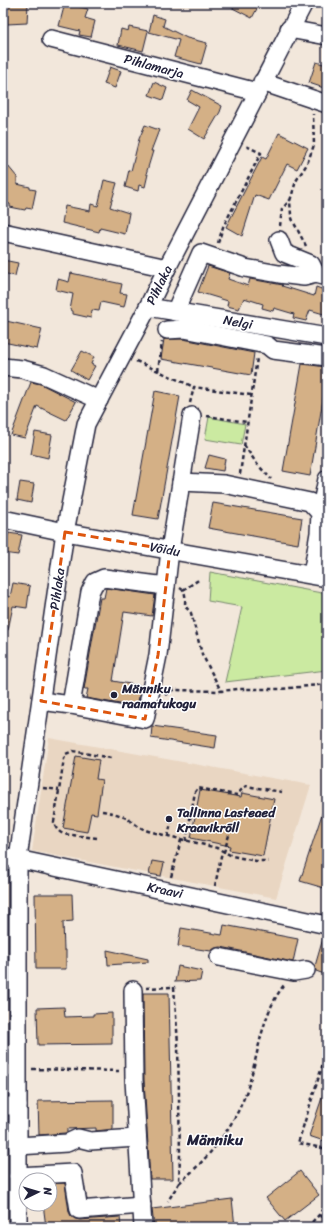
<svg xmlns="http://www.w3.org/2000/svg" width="330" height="1230" viewBox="0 0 330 1230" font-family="Sriracha,sans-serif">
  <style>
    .built { fill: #e9d6c2 }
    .green { fill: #cbeaa1; stroke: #76866e }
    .building { fill: #d4b086; stroke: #22223b }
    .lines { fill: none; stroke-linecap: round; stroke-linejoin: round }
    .minor-casing { stroke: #22223b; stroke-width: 20 }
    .path { stroke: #22223b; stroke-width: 2.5; stroke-dasharray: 4 3; stroke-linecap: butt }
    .minor { stroke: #fff; stroke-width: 17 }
    .marked { fill: none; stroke: #de560e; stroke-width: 3; stroke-dasharray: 8 5; stroke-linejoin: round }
    .poi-dot { fill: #22223b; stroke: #fff; stroke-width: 1.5 }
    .labels { text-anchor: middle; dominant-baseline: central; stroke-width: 3; stroke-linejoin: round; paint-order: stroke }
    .street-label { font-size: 13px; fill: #22223b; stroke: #fff }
    .poi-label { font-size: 13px; font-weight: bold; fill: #22223b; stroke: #fff; text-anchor: start }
    .quarter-label { font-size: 15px; font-weight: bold; fill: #22223b; stroke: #fff }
  </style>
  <rect width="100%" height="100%" fill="#f2e7db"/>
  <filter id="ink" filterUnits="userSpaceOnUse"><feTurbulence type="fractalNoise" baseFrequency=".025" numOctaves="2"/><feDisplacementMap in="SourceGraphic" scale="8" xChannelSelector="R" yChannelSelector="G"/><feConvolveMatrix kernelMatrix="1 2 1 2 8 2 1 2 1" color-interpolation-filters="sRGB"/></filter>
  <g filter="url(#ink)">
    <path class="built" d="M49,738l262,47 -35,113 -244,-47z"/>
    <g class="green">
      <path d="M209,417l36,7 -4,21 -36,-6z"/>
      <path d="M210,572l117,22v76l-102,12 17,-75 -34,-6z"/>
    </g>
    <g class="building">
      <path d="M7,3h21l-1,20 -20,1z"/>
      <path d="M65,3l23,6 -3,9 10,3 -4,16 -12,-2 1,-4 -21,-5z"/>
      <path d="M223,3h37l-8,15z"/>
      <path d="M153,15l12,4 -2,7 24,12 20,5 -6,21 -27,-7 5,-17 -30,-8z"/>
      <path d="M129,27l19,4 -5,20 -25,-6 3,-16 7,2z"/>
      <path d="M316,62l11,3v24l-18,-6z"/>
      <path d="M110,67l11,4 -6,17 -11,-4z"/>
      <path d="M154,82l13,6 -4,12 -14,-5z"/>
      <path d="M192,90l30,16 -2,6 -16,27 -16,-10 11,-22 -12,-7z"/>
      <path d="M145,125l14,5 -8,21h2l-7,23h2l-3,13 -6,-2 -1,6 -13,-4 4,-17 2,1 8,-32z"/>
      <path d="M279,133l29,15 -11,21 -10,-5 -18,36 -14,-5 -13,41 -16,-9 36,-70 4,2z"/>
      <path d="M3,160l14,17v7l13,3v2l6,1 -4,19 -6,-1 -1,2 -15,-3v-3l-7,-1z"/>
      <path d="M104,180l13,3 -7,24 19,6 -4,21 -25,-6 -1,4 -37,-9 3,-17 25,5 1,-7 7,2z"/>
      <path d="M3,260l15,3 -3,13 -12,-3z"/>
      <path d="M208,266l22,7 -2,6 20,7 2,-7 33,6 -1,1 32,10 2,-9 11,4v24l-17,-5 -4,11 -13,-3 1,-4 -20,-6 -1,3 -11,-3 1,-4 -19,-6 -5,11 -12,-3 1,-5 -30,-9z"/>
      <path d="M71,273l51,11 -2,9 7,1 -3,13 -23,-5 -2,9 -7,-1 -1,8 -18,-4v-3l-3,-1 3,-16 -17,-4 2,-11 11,3z"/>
      <path d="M6,321l36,8 -5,20 -34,-7v-6z"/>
      <path d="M164,339h19l71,14 -3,22 -90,-16z"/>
      <path d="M82,351l12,6 -3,7 4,2 -8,14 -16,-10z"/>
      <path d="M302,364l25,3v9l-17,100 -27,-5z"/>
      <path d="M31,382l10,2 35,18 -10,18 -29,-14 -12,32 -14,-3z"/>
      <path d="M155,391l25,5 -22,123 -25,-4z"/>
      <path d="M35,432l17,3 -4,23 -17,-4z"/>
      <path d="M209,455l16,4 -2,12 -18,-3z"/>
      <path d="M20,482l14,2 -3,19 -14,-3z"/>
      <path d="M213,503l89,15 -4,26 -90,-16z"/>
      <path d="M8,533l14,2 -4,20 -15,-2v-18l5,1z"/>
      <path d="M13,583l17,3 -3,22 -14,-2 -5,24h-5v-34l7,1z"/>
      <path d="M106,588l49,7 -3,21 -28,-4 -11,69 28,5 -4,21 -51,-9 2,-9h-4l8,-47 8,-44h4z"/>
      <path d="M152,726l65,9 -2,13 -64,-10z"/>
      <path d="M76,756l23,4 -3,19 6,1 -5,34 -6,-1 -4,19 -24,-4z"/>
      <path d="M200,790l41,7 1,-4 32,6 -11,57 -34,-6 1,-4 -39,-8z"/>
      <path d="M325,805h2v73l-3,10 -24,-7z"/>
      <path d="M152,861l12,2 -3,13 -12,-2z"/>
      <path d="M35,894h37l1,27 -10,1 1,28h2v19h-30z"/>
      <path d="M224,925l74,14 -5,23 -72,-15 -6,1 -4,3 -33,-5 3,-18 41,7z"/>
      <path d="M324,935h3v40l-11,-4 -1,-5z"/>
      <path d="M107,950l41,9v3l-40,3z"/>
      <path d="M178,966l24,5 -2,10 -25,1z"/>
      <path d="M143,993h26l4,186h-23l-6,-99z"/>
      <path d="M64,1007l1,10 28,-1v-2l19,-1v31l-74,1 -1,-37z"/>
      <path d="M325,1089l2,1v52l-18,-6z"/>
      <path d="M113,1100v29l-17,2v-3l-29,1v3l-2,1 -26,2 -1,-34z"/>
      <path d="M300,1171l19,24 -34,26 -19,-23z"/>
      <path d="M65,1183l4,29 2,4 4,3 5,1 40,-3 1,10h-75l-3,-23h7v-20z"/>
      <path d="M232,1199l3,28h-81l-2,-18z"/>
    </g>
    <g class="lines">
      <g class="minor-casing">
        <g id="minor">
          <path d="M289,29l38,7"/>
          <path d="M51,39l206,53"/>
          <path d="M262,82l65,22"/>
          <path d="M3,232l164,36"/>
          <path d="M279,240l5,13 27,11 5,10"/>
          <path d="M148,307l179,30"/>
          <path d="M175,312l26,-59 44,15 34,6 25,3 12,-3 11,3"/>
          <path d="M167,330l17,-1 83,16 6,5 54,7"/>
          <path d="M3,367l19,2 22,6 55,25"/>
          <path d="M181,482l43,2 86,18 10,11 -1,20 -7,42"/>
          <path d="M320,513l7,-34"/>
          <path d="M3,519l62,13 262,46"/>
          <path d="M41,701l30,4 74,14 13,-64 8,-69"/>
          <path d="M71,705l19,-113 5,-10 9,-4 62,8 4,-36 22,-134"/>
          <path d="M3,856l324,69"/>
          <path d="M219,957l75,15 12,-2"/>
          <path d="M133,990l1,90 9,147"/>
          <path d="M3,1106h15"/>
          <path d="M18,1146l49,-3 11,-5 12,3 47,-3"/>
          <path d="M18,1176l55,-3 6,37 63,-5"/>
          <path d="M18,1227v-369l47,-326 21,-108 62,-117 19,-39 137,-265"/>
        </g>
      </g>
      <g class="path">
        <path d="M280,226l2,-17 8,-9"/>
        <path d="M218,243l5,-16 38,-74 -15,-7"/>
        <path d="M306,246l-13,-25 -2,-6 -1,-14 6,-20 11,-17 7,-19 -1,-31"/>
        <path d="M136,361l58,26"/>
        <path d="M158,371l4,-29"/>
        <path d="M190,403l4,-16 57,8"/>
        <path d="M207,416l40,6"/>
        <path d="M244,445l13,19 14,15"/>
        <path d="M240,474l17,-116"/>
        <path d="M180,588c7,4 5,11 5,18l6,7 11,41 19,37"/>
        <path d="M183,590l17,-11"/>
        <path d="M165,695l7,-5 49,1 17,-2h43l46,-5"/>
        <path d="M43,788l16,2"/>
        <path d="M102,811c8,1 15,3 22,6 10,5 15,12 28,15l65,16 15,8 24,5h13"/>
        <path d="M168,837l4,-19"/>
        <path d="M97,838l-34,-4c-5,-3 -8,-6 -9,-12l10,-63 2,-5 7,-3 38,7"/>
        <path d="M186,841l9,-49 3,-4 39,7 6,-7 3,-2 36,6"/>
        <path d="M171,877l10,-37"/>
        <path d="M215,886l6,-30 3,-4 6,-20"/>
        <path d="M146,988l28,-1 4,57 2,110 -1,29 -11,18"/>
        <path d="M327,1051l-29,92 29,6"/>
        <path d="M32,1069l87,2"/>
        <path d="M179,1183c30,-25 57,-58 69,-96 11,-34 13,-72 36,-102"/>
        <path d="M319,1215l8,4"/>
        <path d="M307,1227l12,-12 8,-14"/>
      </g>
      <use href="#minor" class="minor"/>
    </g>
  </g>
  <path class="marked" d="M65,532l105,18 -12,105 -13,64 -104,-18z"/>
  <g class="poi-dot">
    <circle cx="114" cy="695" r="4"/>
    <circle cx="169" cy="819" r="4"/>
  </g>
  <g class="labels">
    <g class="street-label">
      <text transform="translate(154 66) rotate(15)">Pihlamarja</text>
      <text transform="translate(159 285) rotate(-64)">Pihlaka</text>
      <text transform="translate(238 322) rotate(10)">Nelgi</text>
      <text transform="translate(165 549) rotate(10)">Võidu</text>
      <text transform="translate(57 589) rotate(-82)">Pihlaka</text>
      <text transform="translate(165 890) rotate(12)">Kraavi</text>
    </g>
    <g class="poi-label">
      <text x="122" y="688">Männiku<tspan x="122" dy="15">raamatukogu</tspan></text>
      <text x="177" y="812">Tallinna Lasteaed<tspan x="177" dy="15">Kraavikrõll</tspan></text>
    </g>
    <g class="quarter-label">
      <text x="215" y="1140">Männiku</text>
    </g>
  </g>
  <rect width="330" height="1230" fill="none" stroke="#fff" stroke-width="16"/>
  <rect x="8" y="8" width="314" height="1214" fill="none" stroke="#22223b" stroke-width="1.5" filter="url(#ink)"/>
  <g transform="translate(38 1192) rotate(85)"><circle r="19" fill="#ffffff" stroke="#a7a7b1"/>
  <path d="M0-3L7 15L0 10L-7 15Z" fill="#22223b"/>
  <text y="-6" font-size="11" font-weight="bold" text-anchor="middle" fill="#22223b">N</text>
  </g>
</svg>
